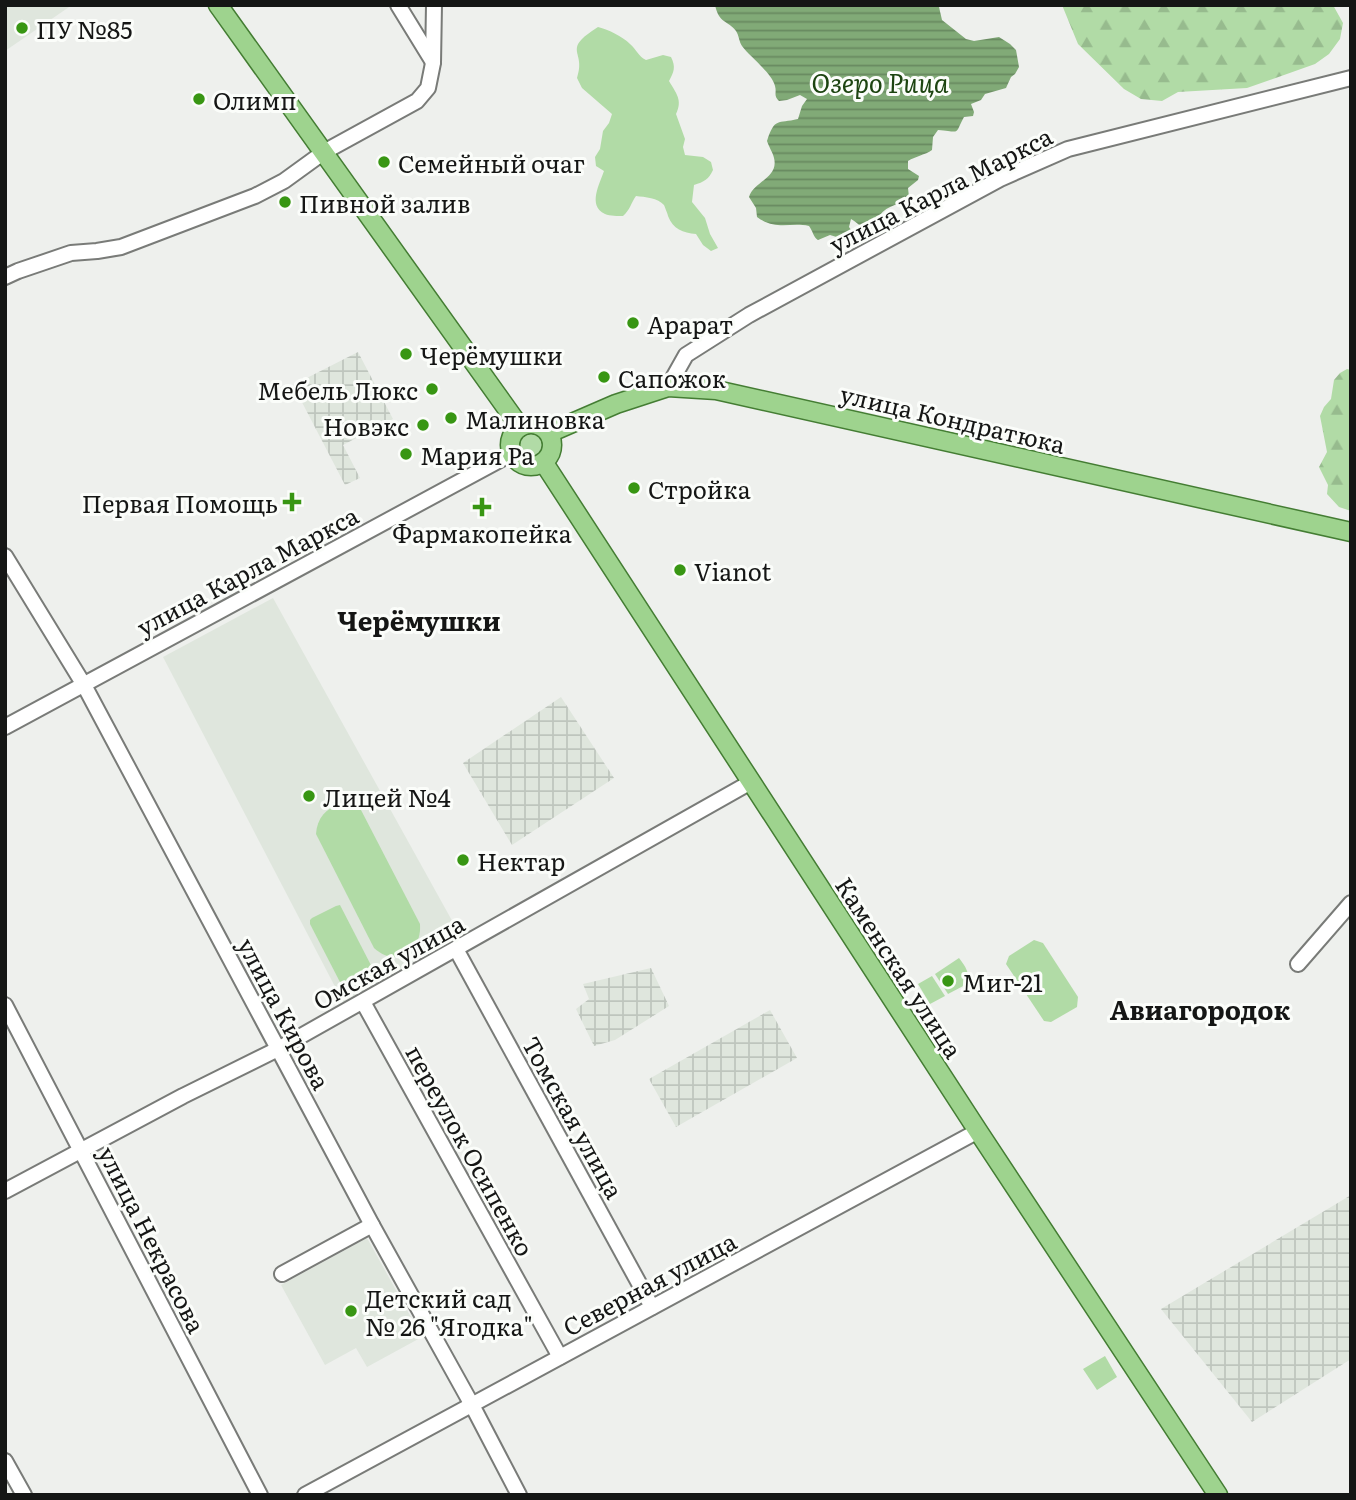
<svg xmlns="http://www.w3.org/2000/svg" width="1356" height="1500" viewBox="0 0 1356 1500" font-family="Literata,serif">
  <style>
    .built { fill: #dfe6dd }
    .industrial { fill: url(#industrial-grid) }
    .green { fill: #b1dba6 }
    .forest { fill: url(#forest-firs) }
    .water { fill: url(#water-rules) }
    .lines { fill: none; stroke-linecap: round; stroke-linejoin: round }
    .minor-casing { stroke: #797b78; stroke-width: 18 }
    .major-casing { stroke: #447d33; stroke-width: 21 }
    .minor { stroke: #fff; stroke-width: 14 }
    .major { stroke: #9ed38e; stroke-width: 18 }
    .poi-dot { fill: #389613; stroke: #fbfdfa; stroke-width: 2.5 }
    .labels { text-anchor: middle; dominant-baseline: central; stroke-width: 6; stroke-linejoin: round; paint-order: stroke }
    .poi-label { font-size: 24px; fill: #151615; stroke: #fbfdfa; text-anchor: start }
    .street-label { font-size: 24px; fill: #151615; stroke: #fbfdfa }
    .water-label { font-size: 26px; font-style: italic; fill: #1c4410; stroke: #fbfdfa }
    .neighbourhood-label { font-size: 26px; font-weight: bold; fill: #151615; stroke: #fbfdfa }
  </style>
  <defs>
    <pattern id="industrial-grid" width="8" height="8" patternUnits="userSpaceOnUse" patternTransform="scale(1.75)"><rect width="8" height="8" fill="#dfe6dd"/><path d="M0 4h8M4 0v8" fill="none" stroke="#bec5bd"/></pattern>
    <pattern id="forest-firs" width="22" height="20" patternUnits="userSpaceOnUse" patternTransform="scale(1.75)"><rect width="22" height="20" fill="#b1dba6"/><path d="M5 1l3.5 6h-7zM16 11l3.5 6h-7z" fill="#97bb8e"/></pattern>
    <pattern id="water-rules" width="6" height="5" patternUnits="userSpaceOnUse" patternTransform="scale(1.75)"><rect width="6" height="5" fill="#81aa77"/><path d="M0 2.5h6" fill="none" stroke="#688960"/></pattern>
  </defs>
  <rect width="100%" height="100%" fill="#eef0ed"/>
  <g class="built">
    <path d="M5,5h67l-67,46z"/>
    <path d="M273,598l187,337 -117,67 -180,-345z"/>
    <path d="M367,1238l55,99 -55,30 -11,-19 -31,17 -44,-80z"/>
  </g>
  <g class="industrial">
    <path d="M358,352l35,67 -50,26 17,33 -15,7 -52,-100z"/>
    <path d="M561,697l53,81 -102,67 -49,-82z"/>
    <path d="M651,968l18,38 -54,34 -21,6 -18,-37 13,-10 -6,-15z"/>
    <path d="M770,1010l27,48 -121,69 -27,-48z"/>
    <path d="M1351,1195v164l-99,63 -91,-113z"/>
  </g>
  <g class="green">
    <path d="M598,27c11,3 24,9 32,17 7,6 8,12 16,16l17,-5 8,2c5,10 3,15 -2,24 7,12 14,19 7,33l9,25 -2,8 2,8 18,2 8,5 2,8c-4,9 -9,12 -19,15l-2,17 13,16 5,16 8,14 -7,3 -8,-6 -7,-11c-13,-1 -23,-5 -28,-18 0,-1 -4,-11 -4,-11 -6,-7 -19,-8 -28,-9 -5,7 -6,14 -13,20 -5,0 -13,0 -18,-2 -18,-8 -5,-31 -1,-43l-8,-5 -1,-9 5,-8 3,-18 6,-8 3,-9 -30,-26 -5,-10c10,-28 -17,-27 21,-51z"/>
    <circle cx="531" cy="446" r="19"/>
    <path d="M341,804l11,1 9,5 59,114c2,29 -24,44 -46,24l-58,-114c1,-16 10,-26 25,-30z"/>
    <path d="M340,905l35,68 -29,16 -4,-3 -32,-62v-4l2,-2 24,-12z"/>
    <path d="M1034,940l9,3 35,54 -1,10 -26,15 -7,-1 -38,-57 3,-8z"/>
    <path d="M959,958c6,8 12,16 8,26l-19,10 -13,-20z"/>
    <path d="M932,976l13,20 -15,8 -12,-20z"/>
    <path d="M1105,1356l12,21 -20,13 -14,-21z"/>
  </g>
  <g class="forest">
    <path d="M1062,5h271l10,18 -3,16 -11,15 -14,10 -68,24 -69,4 -16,9 -21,-2 -17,-10 -46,-45z"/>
    <path d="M1347,369l4,1v141l-12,-4 -12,-13 1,-9 -9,-18 8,-15 -7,-36 4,-9 7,-8 3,-19 6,-7z"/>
  </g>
  <path class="water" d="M715,5h222l2,2 3,13 24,19 8,2 25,-4 11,7 6,6 3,17 -4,7 -4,3 -5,11 -21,6 -4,6 -10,4 3,8 -1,4 -9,1c-10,18 -2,15 -26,13l-5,7 -1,13c-7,5 -16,6 -24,11v8l11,7 -1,4 -10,8 1,9c-8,8 -22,8 -29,18 -3,4 -3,12 -9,14 -7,2 -14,-7 -20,-10l-2,8 5,7 -3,4 -8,1 -13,-4 -12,5c-5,-3 -5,-9 -9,-14 -19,-4 -33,5 -52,-9l-1,-9 -7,-11c5,-16 30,-19 25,-39 -1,-5 -5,-11 -7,-17 8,-24 10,-17 31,-22l4,-13 5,-7 -7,-4 -13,5 -8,1c-6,-6 -2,-8 -4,-15 -3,-13 -25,-29 -33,-40 -3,-4 -3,-11 -6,-15 -8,-11 -17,-7 -21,-26z"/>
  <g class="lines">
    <g class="minor-casing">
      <g id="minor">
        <path d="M398,5l35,57"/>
        <path d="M5,277l13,-6 53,-18 26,-2 24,-4 134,-51 29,-15 40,-29 93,-51 11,-13 5,-25 1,-58"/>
        <path d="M668,387l18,-32 63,-40 251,-136 68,-30 283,-71"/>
        <path d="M5,556l79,129 288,540 100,180 47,90"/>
        <path d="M5,727l506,-273"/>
        <path d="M456,949l196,358"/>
        <path d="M1298,964l53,-61"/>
        <path d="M363,1002l197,355"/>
        <path d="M5,1005l255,490"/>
        <path d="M5,1191l178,-95 95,-47 473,-267"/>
        <path d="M282,1274l90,-49"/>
        <path d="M5,1461l19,34"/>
        <path d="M305,1495l673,-364"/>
      </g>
    </g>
    <g class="major-casing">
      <g id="major">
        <path d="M218,5l302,422"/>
        <circle cx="531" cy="445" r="21"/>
        <path d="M549,433l67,-29 52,-17 48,3 635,142"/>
        <path d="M544,463l434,668 240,364"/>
      </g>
    </g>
    <use href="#minor" class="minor"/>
    <use href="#major" class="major"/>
  </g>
  <g class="poi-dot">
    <circle cx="22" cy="28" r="7"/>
    <circle cx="199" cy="99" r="7"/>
    <circle cx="384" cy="162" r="7"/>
    <circle cx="285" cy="202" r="7"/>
    <circle cx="633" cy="323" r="7"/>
    <circle cx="406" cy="354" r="7"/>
    <circle cx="604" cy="377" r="7"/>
    <circle cx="432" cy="389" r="7"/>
    <circle cx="451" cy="418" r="7"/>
    <circle cx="423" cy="425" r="7"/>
    <circle cx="406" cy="454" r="7"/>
    <circle cx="634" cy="488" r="7"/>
    <path d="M288.5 491.5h7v7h7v7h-7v7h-7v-7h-7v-7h7z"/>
    <path d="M478.5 496.5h7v7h7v7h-7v7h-7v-7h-7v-7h7z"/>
    <circle cx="680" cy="570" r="7"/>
    <circle cx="309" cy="796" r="7"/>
    <circle cx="463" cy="860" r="7"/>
    <circle cx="948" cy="981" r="7"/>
    <circle cx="351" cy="1311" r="7"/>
  </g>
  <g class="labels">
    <g class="poi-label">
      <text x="36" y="28">ПУ №85</text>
      <text x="213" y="99">Олимп</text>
      <text x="398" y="162">Семейный очаг</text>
      <text x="299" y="202">Пивной залив</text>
      <text x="647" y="323">Арарат</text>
      <text x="420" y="354">Черёмушки</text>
      <text x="618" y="377">Сапожок</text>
      <text x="418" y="389" text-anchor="end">Мебель Люкс</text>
      <text x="465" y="418">Малиновка</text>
      <text x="409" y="425" text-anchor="end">Новэкс</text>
      <text x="420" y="454">Мария Ра</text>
      <text x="648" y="488">Стройка</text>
      <text x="278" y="502" text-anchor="end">Первая Помощь</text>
      <text x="482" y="532" text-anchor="middle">Фармакопейка</text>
      <text x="694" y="570">Vianot</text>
      <text x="323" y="796">Лицей №4</text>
      <text x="477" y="860">Нектар</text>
      <text x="962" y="981">Миг-21</text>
      <text x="365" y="1297">Детский сад<tspan x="365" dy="28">№ 26 "Ягодка"</tspan></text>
    </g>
    <g class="street-label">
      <text transform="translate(940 189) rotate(-27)">улица Карла Маркса</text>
      <text transform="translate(953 418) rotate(13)">улица Кондратюка</text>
      <text transform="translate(247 570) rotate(-28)">улица Карла Маркса</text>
      <text transform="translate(388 961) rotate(-29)">Омская улица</text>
      <text transform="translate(900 967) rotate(57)">Каменская улица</text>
      <text transform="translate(285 1013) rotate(62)">улица Кирова</text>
      <text transform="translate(574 1117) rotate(61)">Томская улица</text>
      <text transform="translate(471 1150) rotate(61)">переулок Осипенко</text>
      <text transform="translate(153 1239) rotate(63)">улица Некрасова</text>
      <text transform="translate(649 1283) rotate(-28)">Северная улица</text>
    </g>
    <g class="water-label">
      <text x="880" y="81">Озеро Рица</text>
    </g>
    <g class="neighbourhood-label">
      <text x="419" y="619">Черёмушки</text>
      <text x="1200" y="1008">Авиагородок</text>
    </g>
  </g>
  <rect width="1356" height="1500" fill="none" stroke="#151615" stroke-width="14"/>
</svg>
